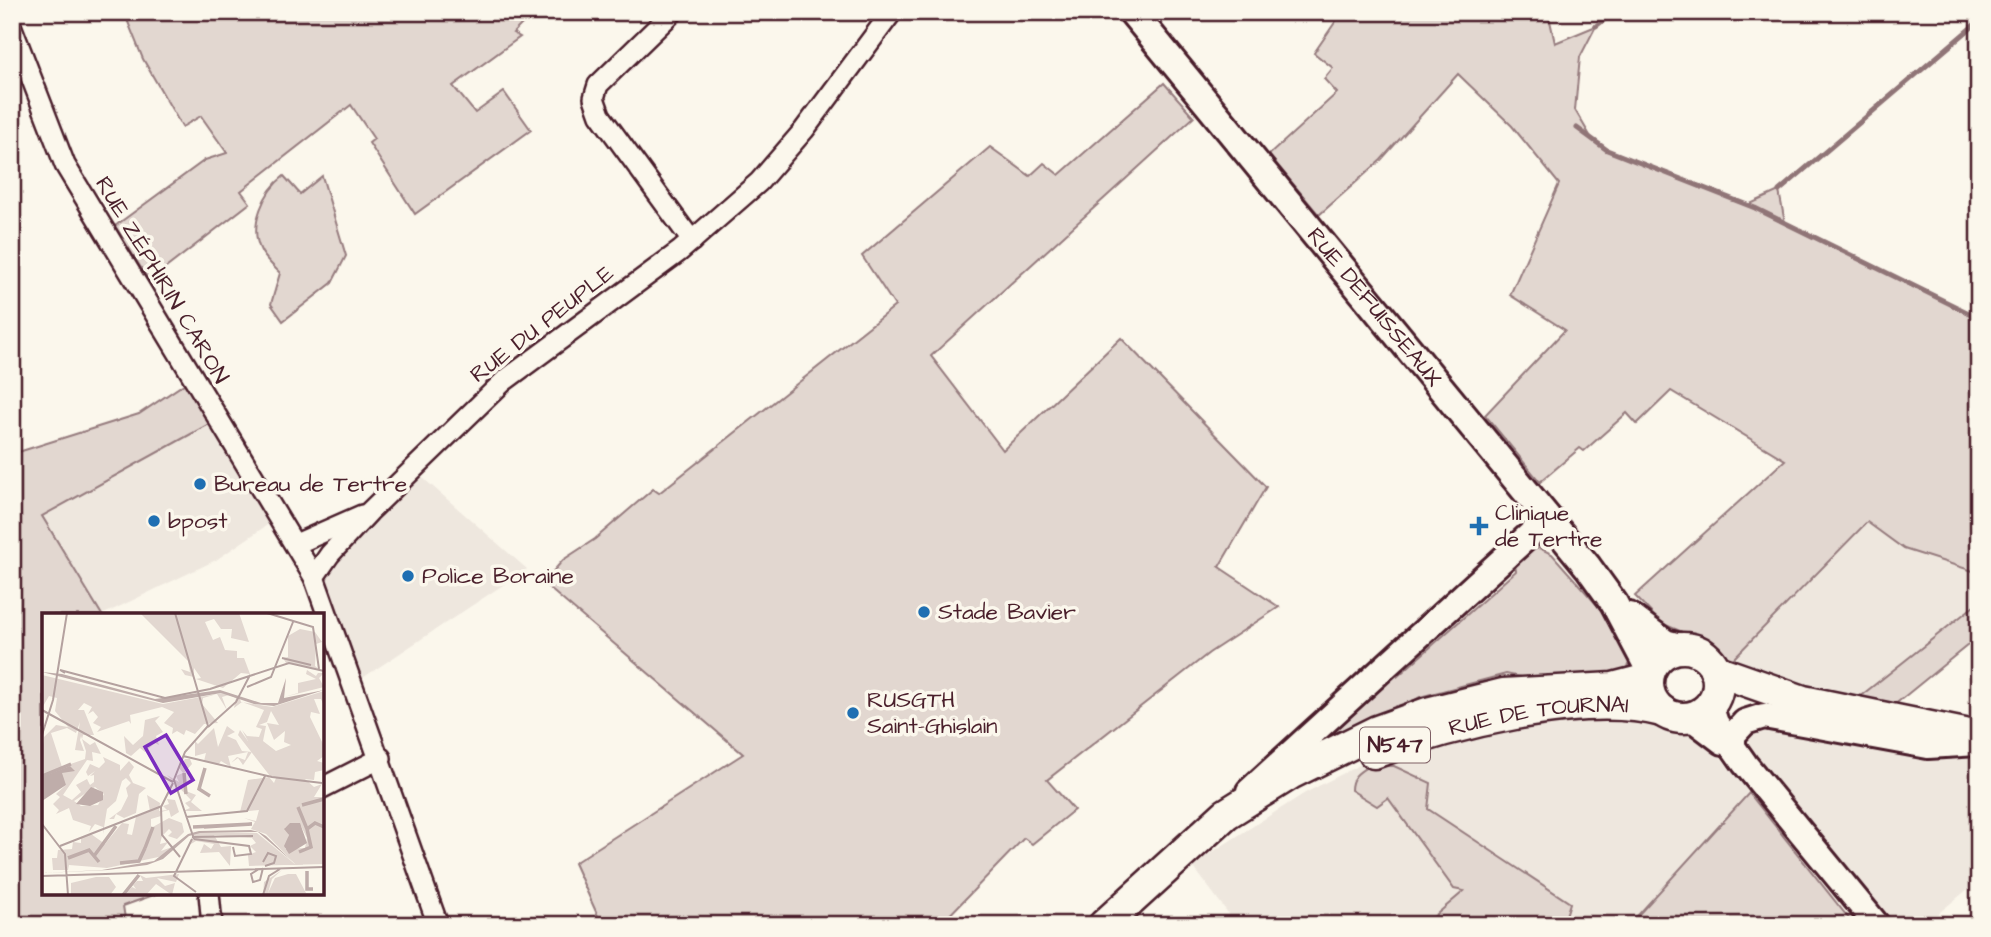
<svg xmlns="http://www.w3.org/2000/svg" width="1991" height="937" viewBox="0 0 1991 937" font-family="'Architects Daughter',sans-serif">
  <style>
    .built { fill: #eee7de }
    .green { fill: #e2d7d0; stroke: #967b7e; stroke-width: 2 }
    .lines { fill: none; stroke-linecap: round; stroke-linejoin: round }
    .stream { stroke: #907477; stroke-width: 5 }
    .minor-casing { stroke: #4a1f2b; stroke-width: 24 }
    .tertiary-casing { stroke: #4a1f2b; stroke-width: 30 }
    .secondary-casing { stroke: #4a1f2b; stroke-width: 32 }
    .primary-casing { stroke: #4a1f2b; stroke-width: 35 }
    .minor { stroke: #fbf7ec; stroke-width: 19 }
    .tertiary { stroke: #fbf7ec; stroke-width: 24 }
    .secondary { stroke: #fbf7ec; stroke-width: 26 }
    .primary { stroke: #fbf7ec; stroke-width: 30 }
    .poi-dot { fill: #1f6fb2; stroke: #fbf7ec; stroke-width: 2.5 }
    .labels { text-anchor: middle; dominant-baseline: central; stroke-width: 7; stroke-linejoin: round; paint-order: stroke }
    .shield { fill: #fbf7ec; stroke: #7f6065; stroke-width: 2 }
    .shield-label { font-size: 21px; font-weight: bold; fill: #4a1f2b }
    .street-label { font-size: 23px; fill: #4a1f2b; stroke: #fbf7ec }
    .poi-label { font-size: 23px; fill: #4a1f2b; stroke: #fbf7ec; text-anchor: start }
    .inset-river { fill: none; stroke: #bfadaa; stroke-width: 3.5 }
    .inset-road { fill: none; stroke: #b4a19f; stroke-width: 2 }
    .view { fill: #7b2cbf; fill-opacity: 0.15; stroke: #7b2cbf; stroke-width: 3.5 }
    .inset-edge { fill: none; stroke: #4a1f2b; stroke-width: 3.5 }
  </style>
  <rect width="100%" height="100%" fill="#fbf7ec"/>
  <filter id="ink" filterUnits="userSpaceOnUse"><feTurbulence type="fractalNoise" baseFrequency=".0143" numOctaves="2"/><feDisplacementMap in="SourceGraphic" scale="14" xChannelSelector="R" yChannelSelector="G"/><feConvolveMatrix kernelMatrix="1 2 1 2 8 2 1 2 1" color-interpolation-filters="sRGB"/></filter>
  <g filter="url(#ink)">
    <g class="built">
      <path d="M211,423l62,98 -57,39 -114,55 -60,-99z"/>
      <path d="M416,472l111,97 -169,112 -40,-101z"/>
      <path d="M1867,522l37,27 75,24v29l-121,96 -118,-26 -16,-13z"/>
      <path d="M1625,715l65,13 23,20 36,45 -120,132h-47l-117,-34 -41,34h-187l-45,-60 113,-72 70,-36 126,-36z"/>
      <path d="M1764,728l63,7 152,25v120l-55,45h-36l-140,-176 1,-9 6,-9z"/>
    </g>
    <g class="green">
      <path d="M124,12h410l-21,21 7,4 -67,49 22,27 29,-21 27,38 -116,84 -46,-71 5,-4 -23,-34 -110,86 9,12 -101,78 -34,-55 90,-66 22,-7 -26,-37 -19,11 -39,-68z"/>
      <path d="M1331,12h217l7,31 41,-17 -16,31 -5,53 17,29 15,11 141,55 31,-14 6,32 194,95v255l-75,-24 -37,-27 -140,143 -30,-27 -36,-15 -26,-27 150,-136 -114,-69 -34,33 -10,-11 -43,38 -4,-3 -40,34 -55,-67 80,-85 -55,-35 49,-111 -47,-58 -54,-52 -77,86 -62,55 -50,-60 68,-62 -13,-14 9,-11 -19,-15 24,-35z"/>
      <path d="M1164,83l30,34 -263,239 72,94 118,-112 145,149 -47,80 60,40 -70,46 -162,127 27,30 -42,34 -8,-6 -84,87h-338l-28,-62 169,-109 -200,-171 20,-23 32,-21 58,-50 6,4 236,-187 -33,-50 128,-109 40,29 14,-13 15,12z"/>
      <path d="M284,176l16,18 22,-18 24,80 -14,27 -49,38 -12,-17 9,-31c-6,-6 -15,-14 -19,-22 -13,-25 3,-60 23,-75z"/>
      <path d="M187,382l24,41 -169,93 60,99h-58v278h115l-36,13 3,19h-114v-471l127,-40z"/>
      <path d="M1539,548l13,6 76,86 2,21 -5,10 -66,14 -53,-11 -86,23 -28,17 -66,26 -4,-6 76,-68v10l118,-105 -2,-11 8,-7z"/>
      <path d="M1979,602v34l-86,70 -35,-8z"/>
      <path d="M1370,765l24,1 37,17 -3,26 142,94 -5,16 17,6h-158l40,-34 -10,-2 -66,-91 -11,8 -26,-16c0,-14 8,-18 19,-25z"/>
      <path d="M1749,793l105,132h-225z"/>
    </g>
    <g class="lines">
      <g class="stream">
        <path d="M1596,26l18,-14"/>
        <path d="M1577,128l30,22 148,58 224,110"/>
        <path d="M1779,191l200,-170"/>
      </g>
      <g class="minor-casing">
        <g id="minor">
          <path d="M673,12l-75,73 -4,13 6,17 92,126"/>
          <path d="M12,28l53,137 249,412 124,348"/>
          <path d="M296,544l66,-29"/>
          <path d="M314,577l16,-23 39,-42 135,-131 176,-130 79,-69 45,-52 88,-118"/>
          <path d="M322,788l59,-30"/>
          <path d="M209,893l3,32"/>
        </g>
      </g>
      <g class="tertiary-casing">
        <g id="tertiary">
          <path d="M1710,705l6,18 29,41 132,161"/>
          <path d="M1690,717l33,25"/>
          <path d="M1733,745v-10l12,-13 19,-6 164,30 50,-3"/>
          <path d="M1249,791l299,-273"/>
        </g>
      </g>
      <g class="secondary-casing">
        <g id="secondary">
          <path id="s1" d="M1132,12l456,555 26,36 36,68"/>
          <path d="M1629,616l36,27 19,5"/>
        </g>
      </g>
      <g class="primary-casing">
        <g id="primary">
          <circle cx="1683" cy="683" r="35"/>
          <path d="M1715,670l88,31 176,36"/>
          <path id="s2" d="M1374,753c75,-28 209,-63 288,-42"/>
          <path d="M1104,925l122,-111 66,-41 85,-42 50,-18 76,-19 110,-6 35,-9"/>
        </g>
      </g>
      <use href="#minor" class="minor"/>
      <use href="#tertiary" class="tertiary"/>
      <use href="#secondary" class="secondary"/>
      <use href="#primary" class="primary"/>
    </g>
  </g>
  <g class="poi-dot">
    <circle cx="200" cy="484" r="7"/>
    <circle cx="154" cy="521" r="7"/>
    <path d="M1475.5 515.5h7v7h7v7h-7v7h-7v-7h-7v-7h7z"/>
    <circle cx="408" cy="576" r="7"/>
    <circle cx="924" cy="612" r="7"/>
    <circle cx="853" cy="713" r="7"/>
  </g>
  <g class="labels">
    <rect class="shield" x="1360" y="727.5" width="70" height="35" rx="5"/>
    <g class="shield-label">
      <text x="1395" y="745">N547</text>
    </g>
    <g class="street-label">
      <text transform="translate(162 280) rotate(59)">RUE ZÉPHIRIN CARON</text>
      <text stroke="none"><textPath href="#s1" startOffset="382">RUE DEFUISSEAUX</textPath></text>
      <text transform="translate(542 324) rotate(-38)">RUE DU PEUPLE</text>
      <text stroke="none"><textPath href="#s2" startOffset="170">RUE DE TOURNAI</textPath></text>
    </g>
    <g class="poi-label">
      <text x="214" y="484">Bureau de Tertre</text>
      <text x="1495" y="513">Clinique<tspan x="1495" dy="26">de Tertre</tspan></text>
      <text x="168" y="521">bpost</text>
      <text x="422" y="576">Police Boraine</text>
      <text x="938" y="612">Stade Bavier</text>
      <text x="867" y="700">RUSGTH<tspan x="867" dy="26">Saint-Ghislain</tspan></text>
    </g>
  </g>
  <g transform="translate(42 613)">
    <rect width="282" height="282" fill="#fbf7ec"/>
    <path d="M98,0h99l10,29 -18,-4 1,-9h-11l-7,-10 -9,3 8,18 7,-3 5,13 12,1v7h7l6,16 -9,-1 -18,15 9,3 -36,-12 5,-1 -7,-10v9l-9,-2 -4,-6 9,3 -2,-11zM258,16l15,3 7,10 -6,2 -1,22 4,3 -33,-6 -3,-5 5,-1v-21zM265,57l9,6 2,-3h6l-5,5 5,9 -40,10 14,-4v-10l18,-4 -10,-5zM0,62l121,29 59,-11 8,2 10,4 1,3 31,5 52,-16v15l-3,-7h-7l6,15 -9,-2 -1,5 14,29v10l-7,5 7,2v7l-9,2 -1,8 -9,-1 9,8 8,-3 -8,13h10v67l-75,2 -1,-11 8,-3 -6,-6 6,-3 -4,-5 -38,-3 7,12 10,-1 -1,20 -11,-14 -19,1 4,-9 7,5 3,-5 -18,-3 -5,3 1,-9 4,-2h61l39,32 -30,-31 -15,-5 4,-7 -11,-4 12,3 3,-11 -19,2 8,-32 21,-3 5,6 2,-5 -6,-2 -32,-41 2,-5 8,11 -6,-11 5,6 12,1 3,-8 -6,-2 8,-17 -22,-8 -8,6 2,-10 -7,-3 -7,2 5,13 -10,-16 -14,4 -1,6 16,19 -14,1 -9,10 -9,-4 -2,5 -7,-4 -5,3 1,-6 -9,-5 10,-11 -12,-5 -32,8 1,9 -2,-3 -32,11 4,-5 -8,-4 5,-6 -5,-6 -5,3 4,-7 -8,-4 -6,7h6l10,25h-11l-1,4 8,6 5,-3 6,12 -9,-2 1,9 -6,-1 -24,35 9,5 9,-8 -5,-7 11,-6 3,6 4,-3v-7l-4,1 5,-5 -7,5 -2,-4 4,-8 9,4 6,-6 -2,-5 17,8v6l9,-10 5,6 -5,8 4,8 13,5 -7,6 -3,19 -12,5 -8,-4 -2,5h-5l12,-9 7,-14 -2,-8 5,-5 -5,-5 -4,3 -6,20 -9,8 -4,25v-7l-8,-3 -6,8 2,-6 -18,-6 -4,-12 -13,6 3,-4 -6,-6 7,-7 -4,-3 10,-9 -15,-12 -9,4v-24l2,-16 12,-12 12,2 -13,-16 2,-13 -8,-2 -7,12zM229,98l8,14 -12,-2 7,17 11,-9 -1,11 7,3 -15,6 -13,-10 3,-15 -7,-1 8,-3zM38,109l-5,28 9,1 -4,-11 1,-4 5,15 -1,8 -23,8 -11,-34 16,-5 9,5zM53,174l9,7 -6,11 -17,1 -7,-5zM248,211l11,2 6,12 -2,10 -20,1 4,-14 -4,-7zM118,103l-5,5 8,11 -7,4 3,9 -4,-2 -10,9 -5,-4 -9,8 -5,-3 -2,-17 9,9 10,-9 2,-16zM185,113l8,6 -8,4 9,4 6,11 10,1 -9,13 -5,-7 -7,5 6,-6 8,3 3,-8 -20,4 3,11 -10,-6 -3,4 -14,-4 2,-8 -11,3v-15l3,3 16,-16 4,19zM143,146h5l2,5 -8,9 2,18 10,4 -5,7 11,9h-19l7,-3 -5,-5 6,-3 -24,-25 12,7 -3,-6 7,-3 -4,-5zM105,182l13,8 -1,8 8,-1 -4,-4 6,-2 -2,-5 8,1 4,12 -8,5 -2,-7 -8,2v4l-10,3v9l18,-10 13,5 2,9 -7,7 -9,-3 4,-4 -3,-3 -7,7 -2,8 8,-2 -7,9 11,-4 -9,9 -56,12 -38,-3 -1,5h-15l-1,-12h5l1,-8 14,-1 1,-7 8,1v-5l10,-4 14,10 17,-21 7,1 -2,10 5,1 4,-18 14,-6zM240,257l-10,9 -4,14 7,-15 13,-4h8l10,19 18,2h-61l1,-13zM137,261l-3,8 -19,-4 8,8 10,-3 -3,12 -16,-11 -10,11h-21l7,-8 4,2 -3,-4 4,-4h6l-3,-6 6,3zM54,264h13l7,10 -6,8 -39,-1v-11z" fill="#e2d7d0" fill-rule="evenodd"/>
    <path d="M0,59l20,2 93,25 65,-9 41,13h17l8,-25 -2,20 40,-8 -50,16 -20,-2 -33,-11 -58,10zM28,153l5,5 -13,2 4,12 -24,16v-24zM49,174l12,5v8l-13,6 -14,-2zM248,210h10l7,20 -18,11 -5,-8 5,-11 -5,-6zM157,218l52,-1 8,2 7,4 27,26 -35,-30 -58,1 -11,3 -26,23 -16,6 -39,5 -66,3 60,-3 52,-9 34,-27z" fill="#bfadaa"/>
    <path class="inset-river" d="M163,155l-6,21 11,7M142,160l2,21M0,163l29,-12M260,192l22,-6M256,194l9,22M151,214l59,-3M162,214l48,-3M103,235l8,-21M257,239l12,-5 -4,-18 8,-6 9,4M52,243l22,-30M26,245l21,-8 10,12M78,250l19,-2 6,-13M265,258v18h6M81,282l16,-20"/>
    <path class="inset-road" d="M225,0l46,14 6,42M240,45l29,7M23,60l-5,-3 105,28 45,-9 79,-26 35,8M205,74l24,-10 22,-55M0,97l131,72M166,114l28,-25 14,-27M0,122l11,-35 14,-87M141,143l89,21 50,6M132,167l20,59M131,169l12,-30 23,-26 -33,-113M131,170l-12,24 1,28 18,22M144,204l61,-6 18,-35M0,211l23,30 3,41M150,224l61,-1M150,226l-18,37 22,16M152,226l55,7 2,8 -16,2 -2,-9M18,233l102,-40M221,249l5,-9 8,3 -2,7 -9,3M217,256l-8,5 2,8 7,-2 3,-12M0,263l282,-9M221,282l6,-19 11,-7"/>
    <path class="view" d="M124,122l27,45 -22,13 -26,-46z"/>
    <rect width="282" height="282" class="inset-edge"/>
  </g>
  <rect width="1991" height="937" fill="none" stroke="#fbf7ec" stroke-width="42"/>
  <rect x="21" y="21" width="1949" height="895" fill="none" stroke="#4a1f2b" stroke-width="2.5" filter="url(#ink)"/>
</svg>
